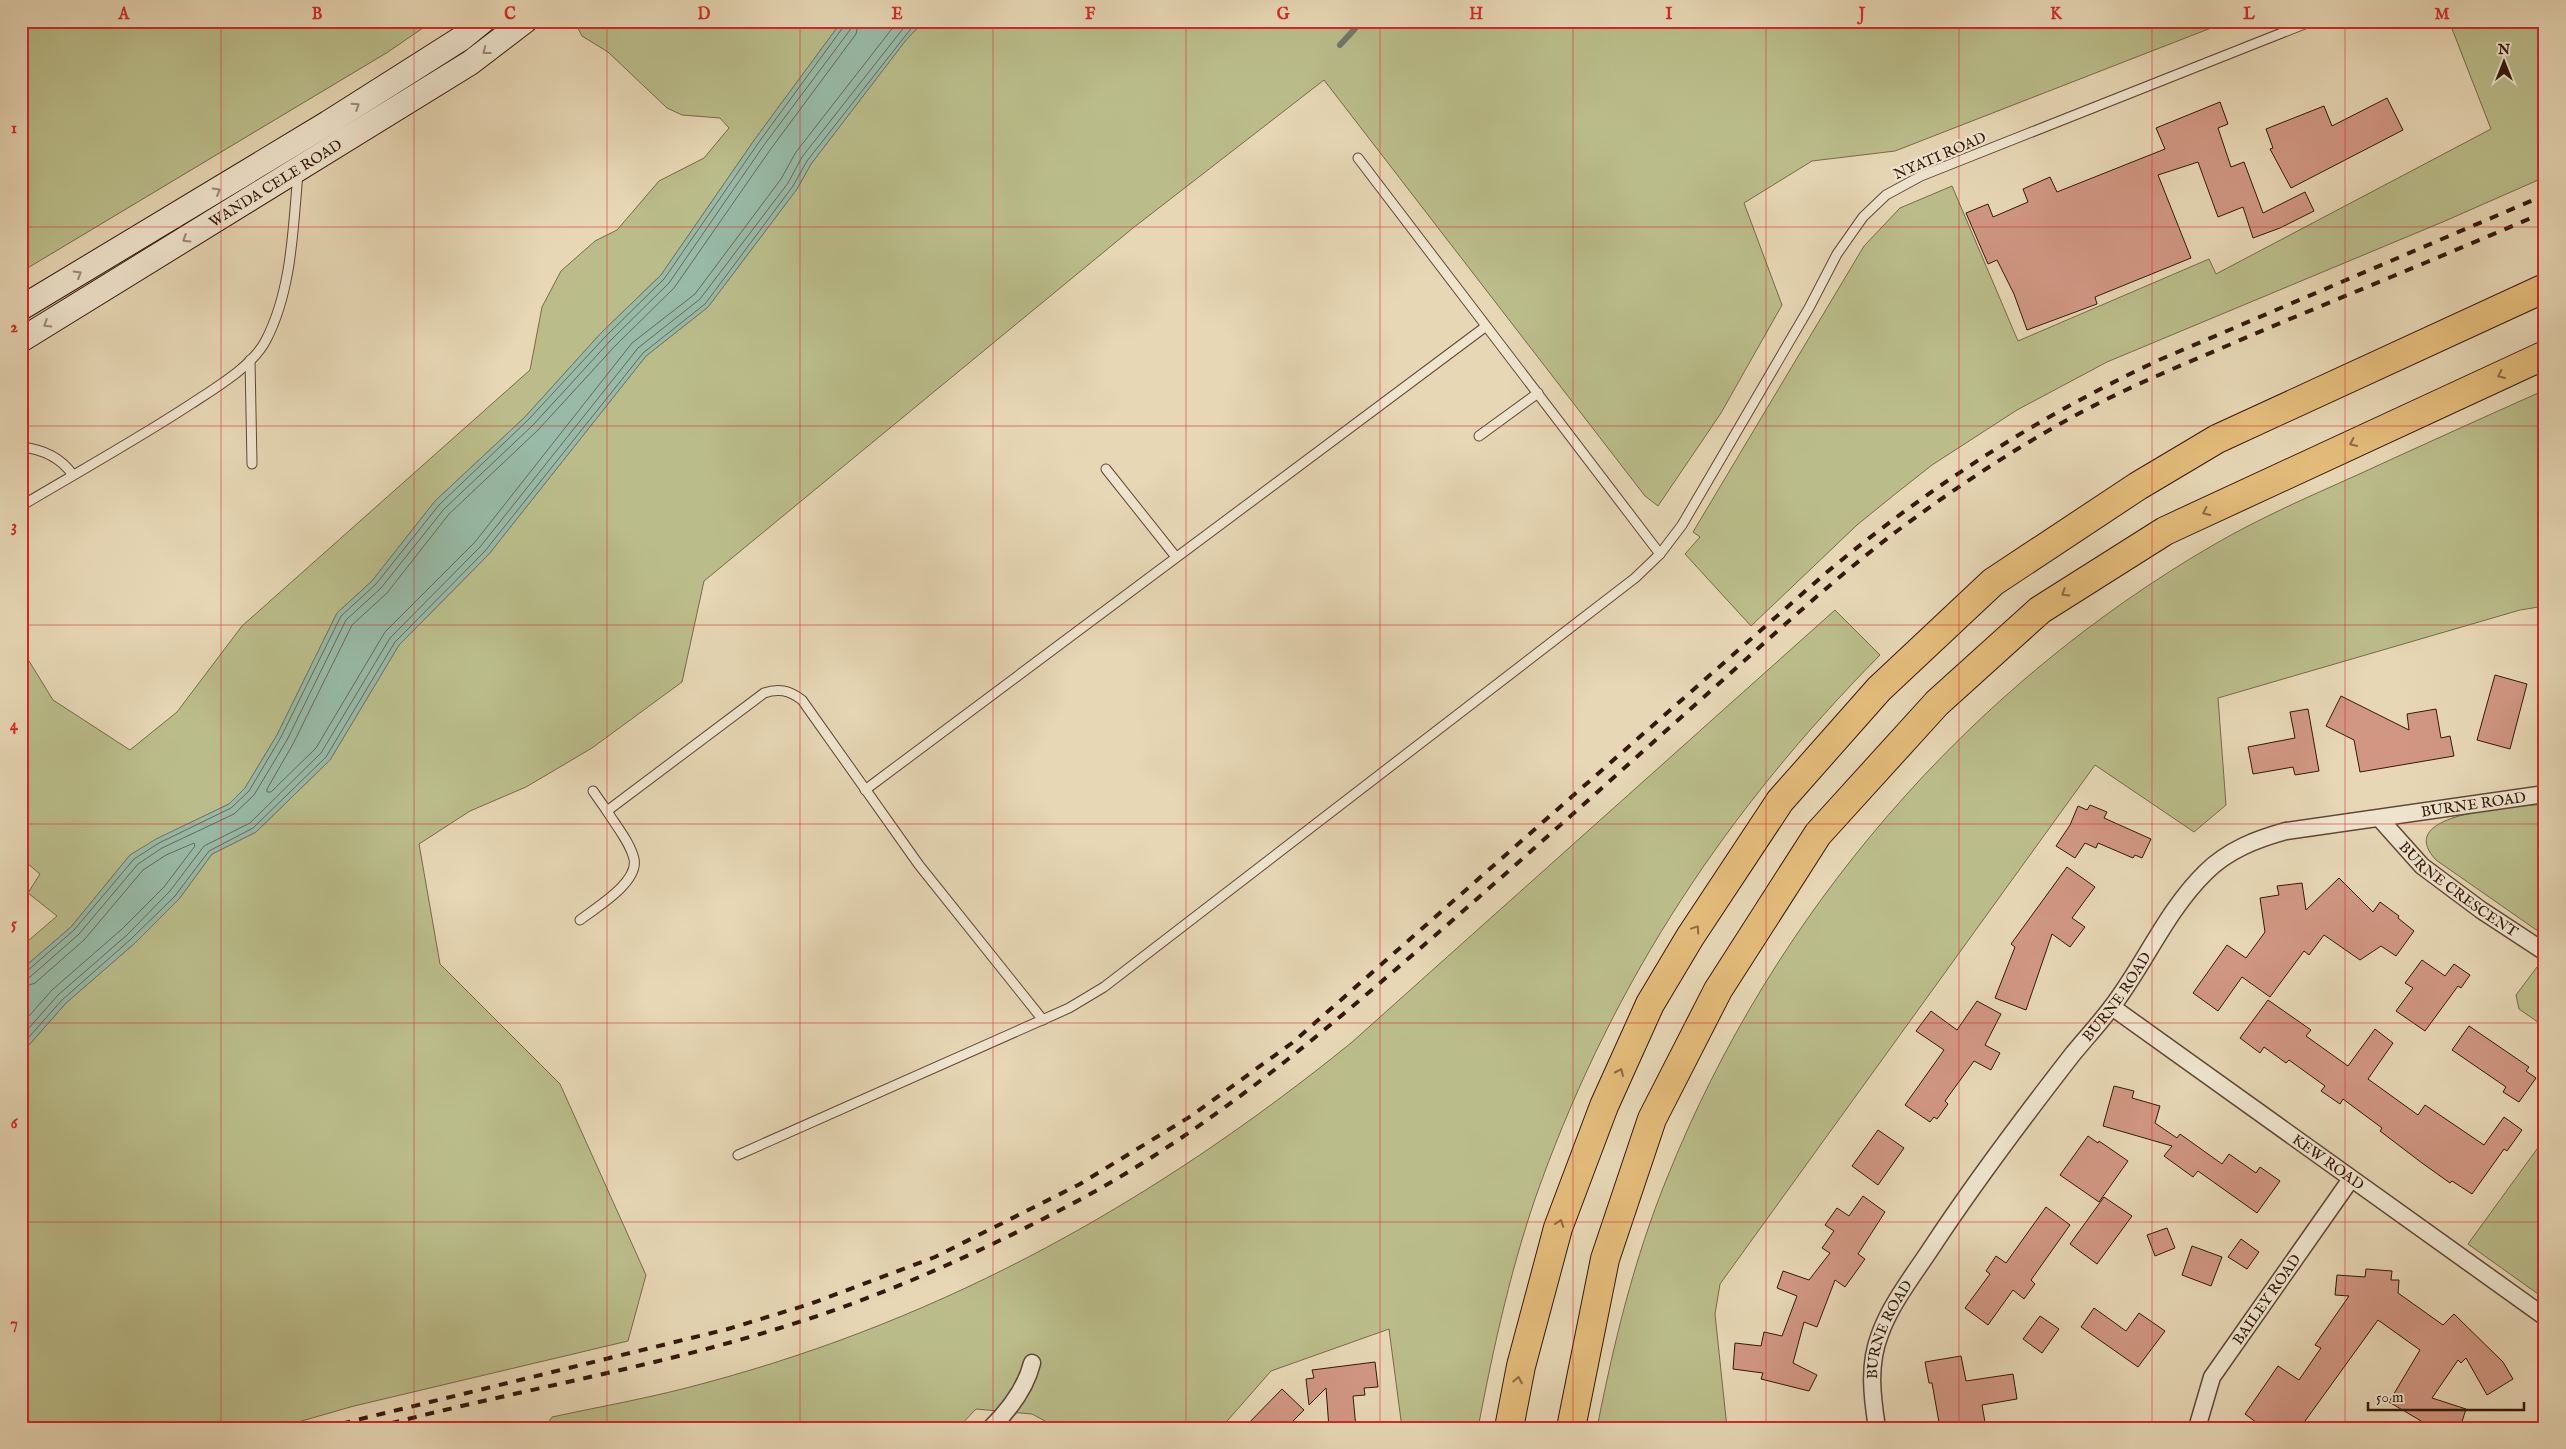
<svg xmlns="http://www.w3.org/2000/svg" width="2566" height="1449" viewBox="0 0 2566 1449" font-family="'IM FELL English',serif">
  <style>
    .green { fill: #babd8a; stroke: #776a4a }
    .water { fill: #98baa7; stroke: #707969 }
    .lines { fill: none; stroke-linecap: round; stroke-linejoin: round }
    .shore { stroke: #666959; stroke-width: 1 }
    .stream { stroke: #707969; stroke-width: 6 }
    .building { fill: #d19783; stroke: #34180b }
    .lane-casing { stroke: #614836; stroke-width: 11 }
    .street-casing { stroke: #614836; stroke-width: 19 }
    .secondary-casing { stroke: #34180b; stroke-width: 26 }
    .highway-casing { stroke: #34180b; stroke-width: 30 }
    .lane { stroke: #efe5cf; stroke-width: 9 }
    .street { stroke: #efe5cf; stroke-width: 16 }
    .secondary { stroke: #efe5cf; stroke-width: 24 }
    .highway { stroke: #e4bc7a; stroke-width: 28 }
    .rail { stroke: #34180b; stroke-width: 4; stroke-dasharray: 9 9; stroke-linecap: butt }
    .oneway { stroke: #9b8977 }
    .oneway2 { stroke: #8c6a42 }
    .grid { fill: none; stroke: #d62828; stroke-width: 1; stroke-opacity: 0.55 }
    .labels { text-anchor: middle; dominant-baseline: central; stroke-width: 4.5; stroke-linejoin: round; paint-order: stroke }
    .street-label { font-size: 15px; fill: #34180b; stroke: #efe5cf }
    .neatline { fill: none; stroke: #d62828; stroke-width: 2 }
    .grid-label { font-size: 16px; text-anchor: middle; font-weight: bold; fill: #d62828 }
  </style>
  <rect width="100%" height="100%" fill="#e7d7b5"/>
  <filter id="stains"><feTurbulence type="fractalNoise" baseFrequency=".004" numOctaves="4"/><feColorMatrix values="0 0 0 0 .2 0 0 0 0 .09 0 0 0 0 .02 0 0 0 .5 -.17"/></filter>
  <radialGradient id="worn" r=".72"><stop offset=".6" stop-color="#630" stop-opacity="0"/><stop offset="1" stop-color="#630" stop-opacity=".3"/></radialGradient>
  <g class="green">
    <path d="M21,21h412l-45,31 -367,220z"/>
    <path d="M574,21h268l-87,118 -94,136 -60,58 -76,84 -90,84 -63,80 -35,32 -60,122 -32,53 -16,16 -72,35 -27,16 -59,72 -50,43v-23l36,-31 -29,-23 12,-19 -19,-16v-210l32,52 77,50 47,-38 65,-86 288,-256 12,-63 19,-36 34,-30 22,-11 42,-49 45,-23 25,-30 -9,-10 -38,-3 -15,-7 -59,-56 -26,-16z"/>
    <path d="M924,21h1305l-334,130 -83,10 -68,42 38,102 -61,108 -63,93 -13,-10 -321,-416 -191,148 -429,353 -22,101 -90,66 -66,39 -56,24 -51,33 21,120 120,120 86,191 -18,66 -274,65 -77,22h-256v-374l45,-51 69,-60 44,-44 33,-45 44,-22 74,-72 69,-115 90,-91 157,-198 62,-49 89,-118 14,-25 95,-124z"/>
    <path d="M2449,21h96v156l-100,44 -338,141 -90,48 -85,55 -38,30 -37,30 -106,101 -66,-72 15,-17 -7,-5 171,-286 36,-38 52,-22 66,155 191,-82 7,15 275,-145z"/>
    <path d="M2545,390v216l-25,4 -302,88 8,107 -32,27 -99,-67 -375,519 -5,30 12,114h-130c17,-86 37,-169 70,-250 106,-265 301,-491 548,-634 45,-26 93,-47 140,-68 63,-29 127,-58 190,-86z"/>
    <path d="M1835,610l45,45c-153,155 -264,322 -339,527 -29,80 -47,163 -63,246h-76l-13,-99 -118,42 -50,57h-163l-26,-14 -56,-5 -18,19h-413l7,-11c51,-11 103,-20 153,-34 243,-65 452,-183 646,-340z"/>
    <path d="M2545,804v132l-109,-76c-46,-49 84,-53 109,-56z"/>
    <path d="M2537,967l8,3v57l-26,-18 -3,-14z"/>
    <path d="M2545,1138v161l-77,-55z"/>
  </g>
  <path class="water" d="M842,21h82l-18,19 -95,124 -14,25 -89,118 -62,49 -157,198 -90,91 -69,115 -74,72 -44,22 -33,45 -44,44 -69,60 -45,51v-84l50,-43 59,-72 26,-16 73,-35 16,-16 32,-53 60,-122 35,-32 63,-80 90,-84 76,-84 60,-58 94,-136z"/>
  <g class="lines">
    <g class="shore">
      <path d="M859,21l-3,13 -86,116 -96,138 -59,58 -77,84 -89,84 -62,79 -35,32 -59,119 -26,45v3h4l45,-44 69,-116 90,-90 157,-199 63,-49 86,-115 15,-27 102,-131"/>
      <path d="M21,974l5,-2 48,-42 60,-71 25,-16 72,-35 18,-17 32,-54 60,-121 35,-32 63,-79 89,-85 77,-83 59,-58 95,-137 85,-116 1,-5"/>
      <path d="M21,980l9,-3 49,-43 59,-70 24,-16 72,-34 20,-19 33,-55 59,-120 35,-32 63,-79 89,-84 77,-84 59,-58 95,-138 86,-115 2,-9"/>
      <path d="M21,988l14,-5 49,-43 59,-70 23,-15 28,-12 1,3 -31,41 -42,42 -70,61 -31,35"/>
      <path d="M21,1037l37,-42 69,-60 43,-44 34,-45 46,-23 71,-70 69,-115 90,-91 158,-199 62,-49 88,-116 14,-26 107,-136"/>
      <path d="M21,1046l41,-46 69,-61 44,-43 34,-45 44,-23 73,-71 69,-115 90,-91 158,-198 62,-49 88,-118 14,-25 110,-140"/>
    </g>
    <path class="stream" d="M1340,45l22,-24"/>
  </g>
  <g class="building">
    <path d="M2387,98l16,32 -112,58 -21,-39 3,-1 -7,-19 58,-23 8,20z"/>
    <path d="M2220,102l8,22 -10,4 13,39 13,-5 19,51 42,-21 9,19 -34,17 -27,10 -10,-31 -25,10 -20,-55 -40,13 33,83 -96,39 2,7 -70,26 -13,-36 -17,-34 -9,4 -22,-51 22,-9 5,13 35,-15 -5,-13 27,-12 7,15 108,-43 -9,-21z"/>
    <path d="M2495,675l32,9 -17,65 -33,-9z"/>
    <path d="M2341,696l68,34 -2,-16 29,-5 5,29 9,-2 4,20 -94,16 -6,-32 -28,-14z"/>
    <path d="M2308,709l11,62 -24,4 -2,-8 -40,7 -5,-27 47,-9 -5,-26z"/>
    <path d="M2090,805l17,7 -3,6 47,21 -9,19 -7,-3 -2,3 -35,-15 -2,5 -11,-5 -10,15 -19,-12 14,-21 8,-19 9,4z"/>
    <path d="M2067,867l28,20 -23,31 13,9 -15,20 -18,-13 -26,76 -31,-12 20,-51 -4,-3z"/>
    <path d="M2339,878l34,34 7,-10 19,14 -1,2 16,13 -18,25 -15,-10 -21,14 -36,-25 -15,20 -5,-4 -34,46 -28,-20 -24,34 -25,-18 34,-48 19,13 19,-26 -5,-34 19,-3 -2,-9 25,-3 4,27z"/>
    <path d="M2422,960l23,16 9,-12 16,11 -9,13 -3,-2 -33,45 -29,-20 17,-23 -8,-5z"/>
    <path d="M2268,1000l43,30 -5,6 42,30 27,-37 18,14 -25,36 50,36 7,-10 59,40 20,-28 18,13 -15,21 -3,-2 -32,45 -20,-13 -2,2 -28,-20 -42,-32 2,-3 -39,-29 -3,5 -19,-13 4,-5 -36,-26 -3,3 -22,-16 -4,6 -20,-15z"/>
    <path d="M1977,1001l24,13 -16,31 15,8 -9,17 -17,-9 -29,40 3,3 -11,15 -3,-2 -4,5 -25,-17 39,-55 -28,-19 15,-20 26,19z"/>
    <path d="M2469,1026l60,41 -3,4 10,7 -17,24 -16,-10 3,-5 -54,-37z"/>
    <path d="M2114,1086l20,5 -2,7 28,8 -5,17 22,15 3,-4 42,30 7,-10 27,19 4,-6 20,14 -23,32 -59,-42 -5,6 -29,-21 8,-10 -69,-20z"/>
    <path d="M1878,1130l26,18 -26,37 -26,-19z"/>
    <path d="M2088,1136l10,7 1,-2 29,20 -29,41 -39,-27z"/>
    <path d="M1863,1196l22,16 -27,42 7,5 -20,28 -10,-7 -18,47 -13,-5 -11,41 24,12 -8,16 -48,-12 2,-6 -30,-4 2,-26 26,3 3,-14 18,4 15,-40 -20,-8 6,-17 26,9 21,-27 -8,-5 12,-17 -9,-6 12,-17 12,8z"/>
    <path d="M2104,1197l28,19 -35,48 -27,-20z"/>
    <path d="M2046,1207l24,18 -39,55 4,4 -11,15 -11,-9 -25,35 -23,-17 25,-34 -4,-3 10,-15 10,7z"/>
    <path d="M2167,1228l8,20 -20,8 -8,-21z"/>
    <path d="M2241,1239l18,13 -12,17 -19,-12z"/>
    <path d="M2192,1246l30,11 -11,29 -29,-11z"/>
    <path d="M2366,1269l26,2 -1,9h8l-1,13 45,32 11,-11 49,48 10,17 -26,16 -21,-37 -5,5 -3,-3 -26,38 34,11 -6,19h-27l-44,-26 31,-52 -42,-30 -78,108h-36l-19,-14 33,-48 21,14 22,-32 -6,-3 34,-49 -14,-1 2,-20 28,2z"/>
    <path d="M2094,1308l32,23 13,-18 26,18 -27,36 -57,-40z"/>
    <path d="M2040,1316l19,13 -17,24 -19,-14z"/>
    <path d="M1961,1356l5,25 47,-7 4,25 -35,6 4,23h-46l-8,-45h-3l-4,-21z"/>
    <path d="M1375,1362l3,25 -14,1 1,7 -12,1 3,32h-27l-3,-40 -17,17 -3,-26 8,-1 -2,-8z"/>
    <path d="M1282,1389l22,21 -18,18h-42z"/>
  </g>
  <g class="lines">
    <g class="lane-casing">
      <g id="lane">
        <path d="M1358,158l302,396"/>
        <path d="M250,360l2,104"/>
        <path d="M1479,436l59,-43"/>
        <path d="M21,447c21,2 40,11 52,28"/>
        <path d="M1106,469l70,88"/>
        <path d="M21,506c57,-34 115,-66 170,-102 24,-16 62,-38 75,-64 26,-50 27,-112 32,-167"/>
        <path d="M865,790l620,-463"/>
        <path d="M593,791l14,20"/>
        <path d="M580,920c17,-13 59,-38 54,-61 -4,-17 -18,-33 -27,-48l157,-118c14,-5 25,-3 38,7l117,165 124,155"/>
        <path d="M738,1155l331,-147 35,-21 531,-409 25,-24 22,-29 127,-217 28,-54 26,-37 23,-22 35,-19 391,-155"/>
      </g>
    </g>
    <g class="street-casing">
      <g id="street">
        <path id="s1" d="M2380,819l42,47 59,44 64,42"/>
        <path id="s2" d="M2112,1007l433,310"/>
        <path d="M991,1428c18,-18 35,-40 41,-65"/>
        <path id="s3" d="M1877,1428c-5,-32 -9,-63 3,-94 11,-30 32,-57 50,-84 44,-67 93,-132 142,-195 13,-16 27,-31 39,-47 34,-44 55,-97 95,-136 22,-22 51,-33 80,-41l259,-37"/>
        <path id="s4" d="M2197,1428l15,-51 139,-198"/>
        <path d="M2544,1428l1,-2"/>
      </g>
    </g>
    <g class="secondary-casing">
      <g id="secondary">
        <path d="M21,308l307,-185 134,-85 21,-17"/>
        <path id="s5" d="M21,340l449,-277 55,-42"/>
      </g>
    </g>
    <g class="highway-casing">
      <g id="highway">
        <path d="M1509,1428l12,-62 37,-138 46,-122 46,-102 40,-67 90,-136 99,-112 114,-107 145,-96 79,-47 328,-151"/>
        <path d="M1571,1428l34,-169 47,-140 66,-129 100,-156 119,-131 103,-93 125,-79 380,-176"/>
      </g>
    </g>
    <use href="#lane" class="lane"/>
    <use href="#street" class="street"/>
    <use href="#secondary" class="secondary"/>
    <use href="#highway" class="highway"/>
    <g class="rail">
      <path d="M324,1428l404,-99 82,-25 125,-47 145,-73 111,-68 101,-73 535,-471c105,-87 209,-154 332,-212l386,-165"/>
      <path d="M373,1428c135,-36 274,-59 407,-100 105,-32 206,-78 303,-130 108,-59 205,-136 298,-216 109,-93 216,-190 324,-286 63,-56 125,-114 192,-165 55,-41 111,-78 170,-111 59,-33 123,-58 185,-85 97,-41 196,-81 293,-123"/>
    </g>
  </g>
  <defs><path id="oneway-chevron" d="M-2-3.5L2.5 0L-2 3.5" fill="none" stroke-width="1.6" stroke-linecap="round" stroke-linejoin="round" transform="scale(1.25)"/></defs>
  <g class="oneway">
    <use href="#oneway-chevron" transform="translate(486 51) rotate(142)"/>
    <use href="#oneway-chevron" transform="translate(356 106) rotate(-33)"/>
    <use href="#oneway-chevron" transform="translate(217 191) rotate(-31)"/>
    <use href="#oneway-chevron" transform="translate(186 239) rotate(148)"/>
    <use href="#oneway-chevron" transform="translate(78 274) rotate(-31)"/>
    <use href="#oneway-chevron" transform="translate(47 324) rotate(148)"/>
  </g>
  <g class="oneway2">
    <use href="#oneway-chevron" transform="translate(2501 375) rotate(155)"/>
    <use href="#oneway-chevron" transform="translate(2353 443) rotate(155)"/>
    <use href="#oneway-chevron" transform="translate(2206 512) rotate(155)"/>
    <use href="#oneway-chevron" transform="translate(2065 593) rotate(148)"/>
    <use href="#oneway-chevron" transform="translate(1696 929) rotate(-56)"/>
    <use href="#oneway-chevron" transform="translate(1620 1072) rotate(-66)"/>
    <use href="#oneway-chevron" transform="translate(1560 1223) rotate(-70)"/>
    <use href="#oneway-chevron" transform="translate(1518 1380) rotate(-79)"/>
  </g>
  <path class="grid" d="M221,21v1407M414,21v1407M607,21v1407M800,21v1407M993,21v1407M1186,21v1407M1380,21v1407M1573,21v1407M1766,21v1407M1959,21v1407M2152,21v1407M2345,21v1407M21,227h2524M21,426h2524M21,625h2524M21,824h2524M21,1023h2524M21,1222h2524"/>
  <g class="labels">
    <g class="street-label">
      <text transform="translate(1940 156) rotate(-23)">NYATI ROAD</text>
      <text stroke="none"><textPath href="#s5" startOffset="299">WANDA CELE ROAD</textPath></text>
      <text stroke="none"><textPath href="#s3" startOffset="942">BURNE ROAD</textPath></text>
      <text stroke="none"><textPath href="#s1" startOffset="106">BURNE CRESCENT</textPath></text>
      <text stroke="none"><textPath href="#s3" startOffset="508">BURNE ROAD</textPath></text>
      <text stroke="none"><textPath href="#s2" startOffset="266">KEW ROAD</textPath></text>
      <text stroke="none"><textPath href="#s4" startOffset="148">BAILEY ROAD</textPath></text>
      <text stroke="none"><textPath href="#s3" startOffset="102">BURNE ROAD</textPath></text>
    </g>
  </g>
  <rect width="2566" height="1449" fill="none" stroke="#e7d7b5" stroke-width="55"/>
  <g transform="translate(2504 62)" stroke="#efe5cf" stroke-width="4" paint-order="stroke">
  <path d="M0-4L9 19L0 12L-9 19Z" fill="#34180b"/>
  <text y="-8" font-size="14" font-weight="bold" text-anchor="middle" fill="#34180b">N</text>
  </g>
  <path d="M2368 1402v8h156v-8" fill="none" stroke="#34180b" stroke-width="2.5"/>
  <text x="2376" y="1402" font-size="15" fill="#34180b" stroke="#efe5cf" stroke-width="4" paint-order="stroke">50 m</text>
  <rect x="28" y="28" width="2510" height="1394" class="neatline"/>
  <g class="grid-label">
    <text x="124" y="19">A</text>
    <text x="317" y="19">B</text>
    <text x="510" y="19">C</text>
    <text x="704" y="19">D</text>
    <text x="897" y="19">E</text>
    <text x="1090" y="19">F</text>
    <text x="1283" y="19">G</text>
    <text x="1476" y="19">H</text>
    <text x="1669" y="19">I</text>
    <text x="1862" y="19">J</text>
    <text x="2056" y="19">K</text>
    <text x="2249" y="19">L</text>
    <text x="2442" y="19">M</text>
    <text x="14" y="133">1</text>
    <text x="14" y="332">2</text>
    <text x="14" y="531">3</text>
    <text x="14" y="730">4</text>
    <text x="14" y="929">5</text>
    <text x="14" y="1128">6</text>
    <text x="14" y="1328">7</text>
  </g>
  <rect width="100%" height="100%" filter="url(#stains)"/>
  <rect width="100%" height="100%" fill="url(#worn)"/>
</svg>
